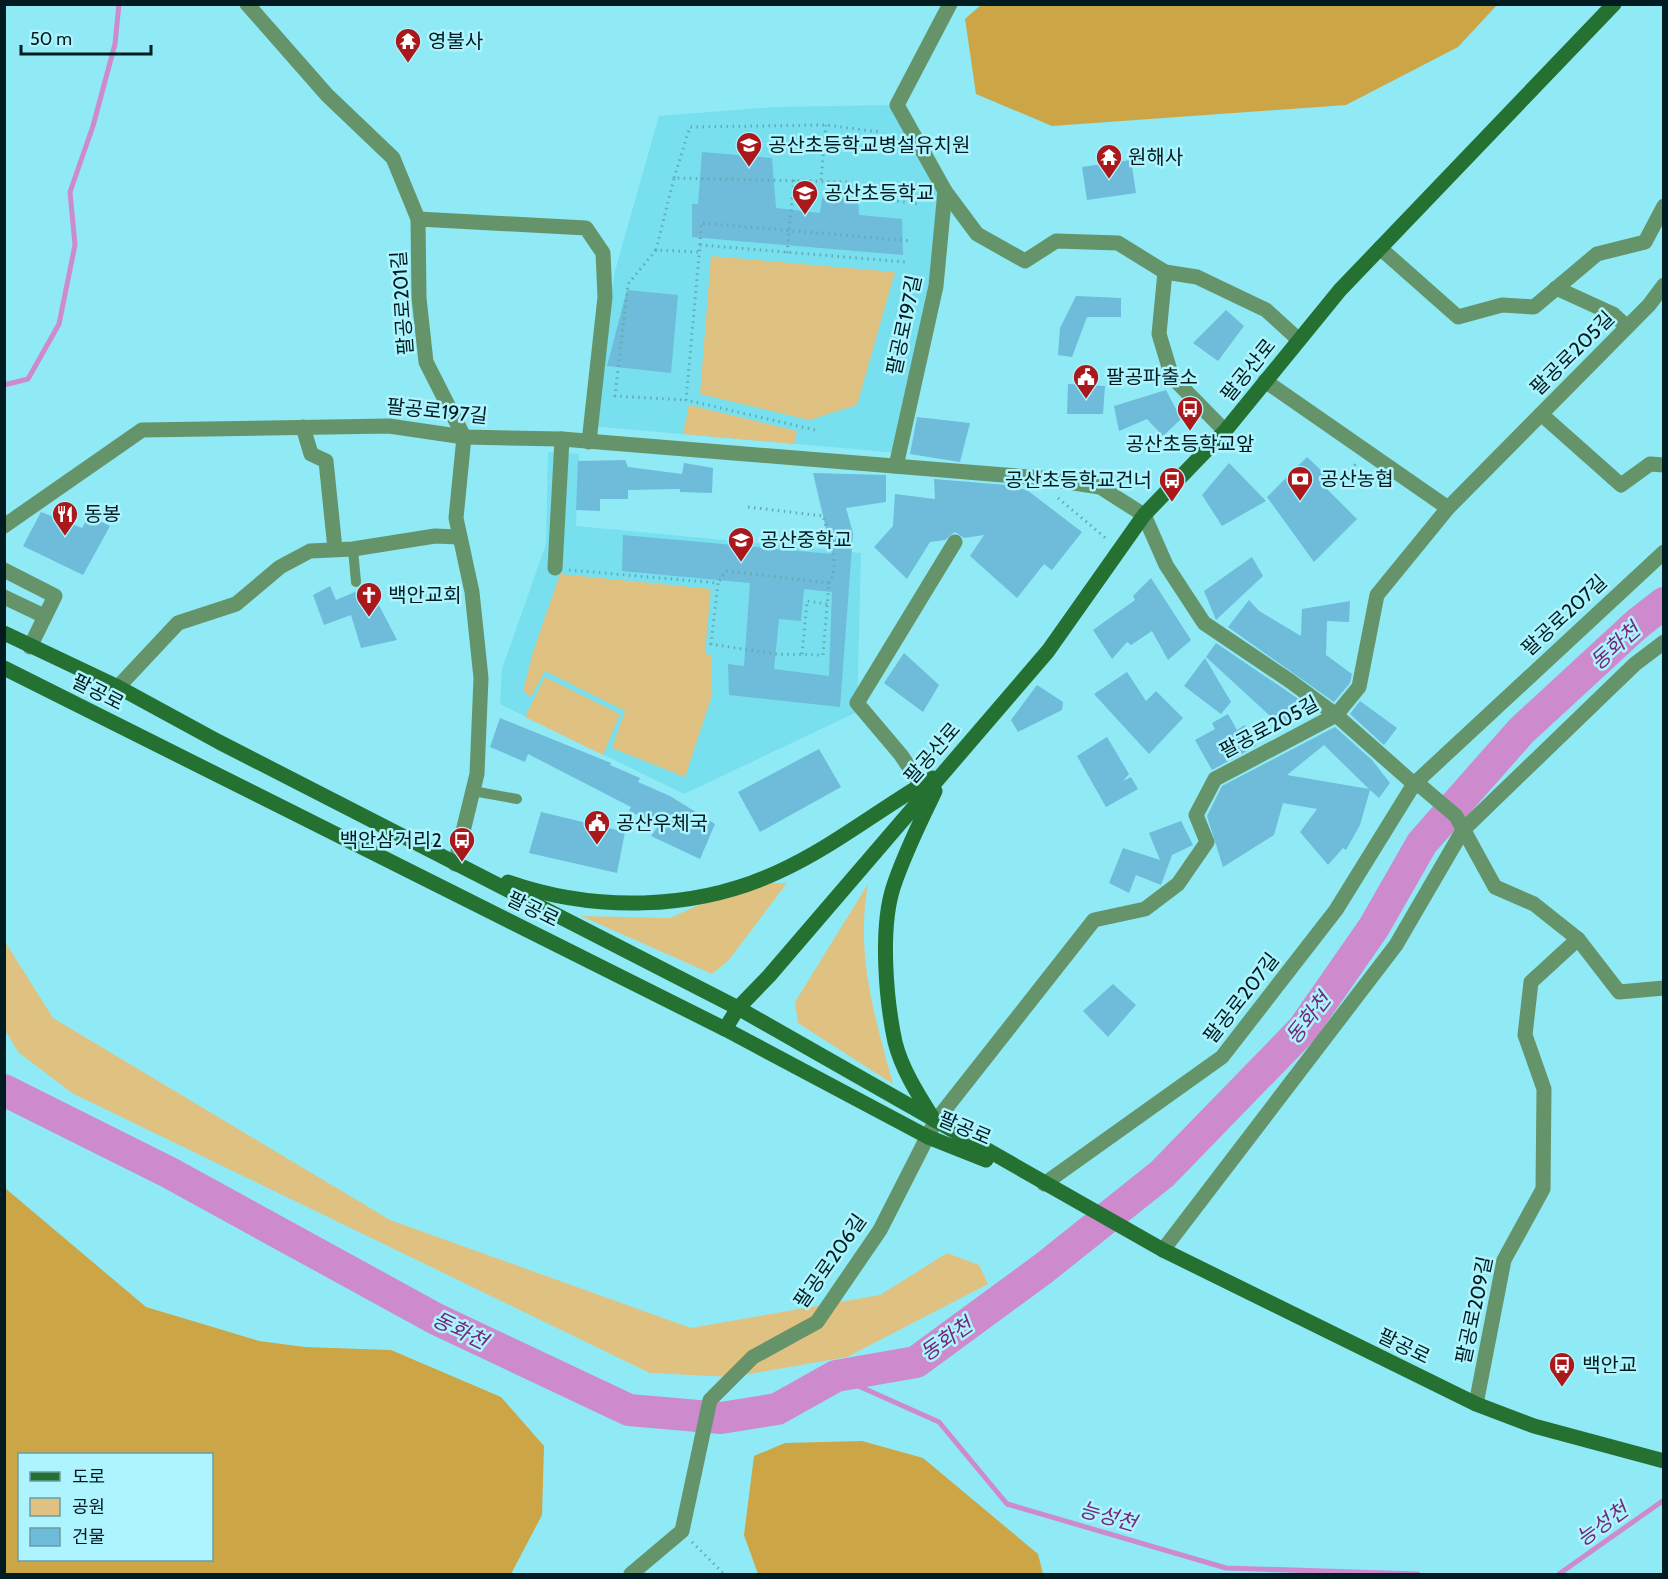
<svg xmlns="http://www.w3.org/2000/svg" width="1668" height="1579" viewBox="0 0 1668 1579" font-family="Cabin,'Noto Sans KR',sans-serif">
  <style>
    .built { fill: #77dfed }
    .green { fill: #dfc281 }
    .forest { fill: #cba546; fill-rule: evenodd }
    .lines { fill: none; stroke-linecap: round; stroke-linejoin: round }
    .stream { stroke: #cd8acd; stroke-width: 5 }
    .river { stroke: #cd8acd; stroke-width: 32 }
    .building { fill: #6ebbda; fill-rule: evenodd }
    .path { stroke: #63aab4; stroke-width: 3; stroke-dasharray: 1.5 4.5; stroke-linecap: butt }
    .service { stroke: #66946a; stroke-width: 10 }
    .minor { stroke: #66946a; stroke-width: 15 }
    .secondary { stroke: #247132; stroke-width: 15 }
    .labels { text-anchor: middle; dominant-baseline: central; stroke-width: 5; stroke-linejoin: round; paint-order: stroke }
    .poi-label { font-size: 20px; fill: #001c20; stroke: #aef4fe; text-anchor: start }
    .street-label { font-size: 20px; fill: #001c20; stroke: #aef4fe }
    .water-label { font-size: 21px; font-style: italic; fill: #762779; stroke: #aef4fe }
  </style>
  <rect width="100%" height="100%" fill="#8feaf6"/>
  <g class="built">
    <path d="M897,105l48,86 -46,262 11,1 -319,-28 24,-155 44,-155 115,-9z"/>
    <path d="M548,452l31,2 -3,72 285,27 -4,159 -173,82 -184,-90 2,-35 44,-125z"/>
  </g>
  <g class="green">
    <path d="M711,256l184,16 -38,133 -48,15 -109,-26z"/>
    <path d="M689,405l108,26 -3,13 -111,-10z"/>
    <path d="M560,574l151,15 -6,63 7,5v38l-27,82 -73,-29 13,-37 -80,-40 -14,26 -8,-6 10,-39z"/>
    <path d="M545,677l75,37 -17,41 -78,-38z"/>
    <path d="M748,883h39l-59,78 -16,13 -131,-58 89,2z"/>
    <path d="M868,884c-13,69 7,134 25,200l-95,-61 -3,-21z"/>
    <path d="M4,940l49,78 337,202 301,108 189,-33 67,-42 32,12 9,19 -141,73 -115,20 -82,-4 -578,-280 -54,-41 -13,-22z"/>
  </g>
  <g class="forest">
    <path d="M982,4h515v1l-39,42 -112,58 -294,21 -76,-32 -11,-75z"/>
    <path d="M5,1188l141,119 113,34 46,6 86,3 110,47 43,49 -2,69 -31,59h-506zM20,1454h192v106h-192z"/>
    <path d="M862,1441l61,17 115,96 5,20h-285l-14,-39 10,-79 31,-13z"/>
  </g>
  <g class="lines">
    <g class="stream">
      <path d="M4,385l24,-6 31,-55 16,-79 -5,-53 23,-66 22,-82 4,-40"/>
      <path d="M836,1376l103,46 68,82 219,64 192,6"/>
      <path d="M1559,1574l105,-74"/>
    </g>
    <path class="river" d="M4,1090l164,82 268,147 193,91 92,8 56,-9 59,-33 80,-14 128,-94 118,-94 141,-145 71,-102 48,-84 99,-112 116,-107 27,-21"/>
  </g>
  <g class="building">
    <path d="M702,152l70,6 4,50 44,5 2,-15 36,1 1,16 43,4 1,36 -211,-18v-33h6z"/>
    <path d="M1131,160l5,33 -49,7 -5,-33z"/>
    <path d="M627,290l51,5 -7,78 -64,-7z"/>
    <path d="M1076,296l45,2v19h-34l-15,40 -14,-2 2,-27z"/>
    <path d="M1226,310l18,16 -26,35 -25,-18z"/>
    <path d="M1068,384l37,2 -2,28h-36z"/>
    <path d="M1166,390l15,29 -18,17 -16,-17 -28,12 -5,-25z"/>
    <path d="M917,417l53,6 -10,39 -50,-8z"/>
    <path d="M1307,457l19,18 -5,8 36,36 -43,43 -47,-65z"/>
    <path d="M625,460l3,7 54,7 2,-11 29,5 -1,25 -32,-1v-3l-52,1v9h-28v12l-24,-1 2,-49z"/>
    <path d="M1229,463l37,38 -44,25 -20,-31z"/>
    <path d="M813,473l73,2v27l-40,6 7,25 -13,174 -111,-12 -1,-31 16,2 6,-83 -128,-12 1,-36 209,19zM804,589l28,3 -3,84 -55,-7 5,-50 22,2z"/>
    <path d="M934,479l72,6 21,5 55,42 -30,38 -8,-6 -27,34 -47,-42 14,-21 -20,3 -9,-6 -10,8 -15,2 -23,37 -33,-32 19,-21 2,-32 40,5z"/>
    <path d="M41,512l41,16 7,-12 21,10 -27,49 -60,-29z"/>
    <path d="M1252,557l11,19 -47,44 -12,-29z"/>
    <path d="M1151,578l40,62 -23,20 -16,-29 -21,14 -4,-3 -15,17 -19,-29 42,-30 -2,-4z"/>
    <path d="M330,586l6,14 33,-14 28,54 -36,8 -10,-33 -27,10 -11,-30z"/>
    <path d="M1249,600l10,11 42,25 1,-27 48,-8 -1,21 -22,-1 -1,34 26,19 -2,9 -16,19 -106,-75z"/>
    <path d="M1216,643l87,59 -20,26 -77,-71z"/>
    <path d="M904,653l35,32 -16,27 -39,-29z"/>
    <path d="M1205,658l26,44 -10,12 -37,-28z"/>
    <path d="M1127,672l19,29 10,-10 27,27 -34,36 -55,-60z"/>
    <path d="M1037,685l26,17 -1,8 -44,22 -7,-12z"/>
    <path d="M1360,701l37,27 -13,17 -34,-31z"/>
    <path d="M1228,714l9,16 8,-5 11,21 -44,24 -17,-30 20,-11 -3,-6z"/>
    <path d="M500,718l111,45 -1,2 30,13 -2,4 32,14 45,28 -15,35 -49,-23 8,-11 -30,-14 2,-4 -103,-53 -3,8 -35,-15z"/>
    <path d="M1335,727l37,33 18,23 -11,15 -9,-8 -10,35 -14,25 -3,-2 -15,17 -28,-33 17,-23 -34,-6 -9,32 -51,32 -16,-51 15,-30zM1324,745l45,44 -82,-14z"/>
    <path d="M1107,737l22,37 -6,7 8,-4 7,12 -32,18 -29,-51z"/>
    <path d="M819,749l22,38 -81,45 -22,-40z"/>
    <path d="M541,812l84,20 -8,41 -88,-20z"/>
    <path d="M1181,821l12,24 -21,10 -11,30 -25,-10 -7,18 -20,-10 14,-35 37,12 -11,-27z"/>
    <path d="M1113,984l23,21 -28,32 -25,-26z"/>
  </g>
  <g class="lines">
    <g class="path">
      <path d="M674,178l16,-51 136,-2 54,7"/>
      <path d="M821,180l5,-55"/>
      <path d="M700,245l1,-22 211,18"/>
      <path d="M656,250l-28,34 -13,112 71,4"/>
      <path d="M698,252l-42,-2 18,-72 175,4 8,14 62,8"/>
      <path d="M787,253l7,-73"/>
      <path d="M815,430l-129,-30 14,-155 206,17"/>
      <path d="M1337,482l20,-19"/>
      <path d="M1058,498l50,42"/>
      <path d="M748,507l75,9c5,19 18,50 6,67"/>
      <path d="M569,570l149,13 -7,61 64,10 48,1 6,-72 -103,-12 -8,12"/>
      <path d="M802,654l5,-53 20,3"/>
      <path d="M692,1542l32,32"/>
    </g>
    <g class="service">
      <path d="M353,549l3,33"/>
      <path d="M473,791l44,8"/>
    </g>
    <g class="minor">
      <path d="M247,4l80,91 66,63 25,61 1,79 7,64 38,75 -8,81 16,74 9,86 -4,96 -22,90"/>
      <path d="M950,4l-53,101 48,86 32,43 48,27 31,-20 62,2 47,29 32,5 69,33 33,30"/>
      <path d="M418,219l168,9 17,25 2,44 -16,145"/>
      <path d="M1380,248l78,69 44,-12 32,2 63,-53 48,-12 19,-36"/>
      <path d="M1165,272l-6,62 13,43 53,54"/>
      <path d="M1556,288l57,26 14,13"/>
      <path d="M1265,381l183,127"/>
      <path d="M1541,414l80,71 29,-21 14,1"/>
      <path d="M303,427l8,27 15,7 9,88"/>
      <path d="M896,466l40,-180 9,-95"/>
      <path d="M4,526l138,-96 247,-4 75,11 98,2 479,39 59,9 44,28 22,50 38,58 86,58 46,34 78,69 9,4 33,28 39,71 39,17 44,35 41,53 45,-4"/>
      <path d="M555,568l7,-129"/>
      <path d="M4,570l51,26 -25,51"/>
      <path d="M4,597l40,19"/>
      <path d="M118,687l60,-64 58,-19 44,-37 30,-16 43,-2 82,-13 24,1"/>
      <path d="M921,785l-20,-30 -44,-52 98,-161"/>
      <path d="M1044,1184l178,-127 114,-147 78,-126 250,-232"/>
      <path d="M1163,1250l233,-305 67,-115 172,-166 29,-22"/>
      <path d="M1476,1404l28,-144 39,-71 1,-100 -19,-54 6,-53 47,-43"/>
      <path d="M631,1574l51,-43 28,-131 43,-43 64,-35 63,-92 55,-108 159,-202 51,-11 33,-25 29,-42 -11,-27 19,-36 121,-64 23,-28 18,-92 71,-87 201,-203 15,-20"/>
    </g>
    <g class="secondary">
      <path d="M4,633l114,54 101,55 519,266 425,242 313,154 58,22 130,35"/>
      <path d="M4,668l721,361 203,108 58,23"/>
      <path d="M508,882c86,30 186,29 270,-10 55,-25 103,-64 155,-94"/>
      <path d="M725,1029l13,-21 31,-32 279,-325 96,-136 81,-84 115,-141 274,-286"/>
      <path d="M934,1120c-15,-24 -32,-50 -39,-78 -9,-42 -15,-113 -2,-154 11,-34 27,-65 42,-97"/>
    </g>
  </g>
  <defs>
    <g id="temple-pin" transform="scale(1.35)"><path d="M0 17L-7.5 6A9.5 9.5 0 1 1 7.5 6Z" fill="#ab181c" stroke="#aef4fe"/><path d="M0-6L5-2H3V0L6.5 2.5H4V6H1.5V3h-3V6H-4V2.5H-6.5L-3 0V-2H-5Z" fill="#fff"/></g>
    <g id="school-pin" transform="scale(1.35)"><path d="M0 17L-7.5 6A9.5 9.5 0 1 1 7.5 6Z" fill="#ab181c" stroke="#aef4fe"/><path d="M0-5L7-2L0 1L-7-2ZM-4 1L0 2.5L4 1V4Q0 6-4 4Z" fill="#fff"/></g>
    <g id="civic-pin" transform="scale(1.35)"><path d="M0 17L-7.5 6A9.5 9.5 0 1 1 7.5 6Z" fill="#ab181c" stroke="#aef4fe"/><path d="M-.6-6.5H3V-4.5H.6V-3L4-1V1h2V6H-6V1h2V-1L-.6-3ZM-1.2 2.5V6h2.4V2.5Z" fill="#fff"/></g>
    <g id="bus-pin" transform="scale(1.35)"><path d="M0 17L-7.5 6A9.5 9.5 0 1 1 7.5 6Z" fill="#ab181c" stroke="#aef4fe"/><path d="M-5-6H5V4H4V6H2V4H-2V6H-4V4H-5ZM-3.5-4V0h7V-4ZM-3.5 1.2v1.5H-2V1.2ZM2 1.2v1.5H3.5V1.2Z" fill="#fff"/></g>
    <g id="bank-pin" transform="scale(1.35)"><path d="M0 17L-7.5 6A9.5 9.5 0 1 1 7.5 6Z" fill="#ab181c" stroke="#aef4fe"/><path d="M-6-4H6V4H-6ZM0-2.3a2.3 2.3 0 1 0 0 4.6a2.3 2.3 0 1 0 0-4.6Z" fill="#fff"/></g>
    <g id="restaurant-pin" transform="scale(1.35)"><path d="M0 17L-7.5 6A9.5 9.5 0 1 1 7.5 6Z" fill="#ab181c" stroke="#aef4fe"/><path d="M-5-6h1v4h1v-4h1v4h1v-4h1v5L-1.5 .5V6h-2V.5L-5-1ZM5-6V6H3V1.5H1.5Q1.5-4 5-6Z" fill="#fff"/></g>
    <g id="church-pin" transform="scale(1.35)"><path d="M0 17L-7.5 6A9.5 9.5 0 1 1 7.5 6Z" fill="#ab181c" stroke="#aef4fe"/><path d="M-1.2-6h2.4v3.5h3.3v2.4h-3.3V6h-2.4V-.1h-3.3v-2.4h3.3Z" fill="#fff"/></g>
  </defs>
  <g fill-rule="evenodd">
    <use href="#temple-pin" x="408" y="41"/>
    <use href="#school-pin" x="749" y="145"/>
    <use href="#temple-pin" x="1109" y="157"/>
    <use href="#school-pin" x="805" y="193"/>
    <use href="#civic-pin" x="1086" y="377"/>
    <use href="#bus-pin" x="1190" y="409"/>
    <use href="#bank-pin" x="1300" y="479"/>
    <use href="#bus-pin" x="1172" y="480"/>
    <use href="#restaurant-pin" x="65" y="514"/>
    <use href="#school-pin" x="741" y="540"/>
    <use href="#church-pin" x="369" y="595"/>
    <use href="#civic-pin" x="597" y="823"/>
    <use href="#bus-pin" x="462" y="840"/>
    <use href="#bus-pin" x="1562" y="1365"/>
  </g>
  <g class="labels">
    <g class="poi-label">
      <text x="428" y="41">영불사</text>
      <text x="768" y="145">공산초등학교병설유치원</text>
      <text x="1128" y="157">원해사</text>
      <text x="824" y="193">공산초등학교</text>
      <text x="1106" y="377">팔공파출소</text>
      <text x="1190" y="444" text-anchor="middle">공산초등학교앞</text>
      <text x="1320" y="479">공산농협</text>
      <text x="1152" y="480" text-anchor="end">공산초등학교건너</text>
      <text x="84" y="514">동봉</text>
      <text x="760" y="540">공산중학교</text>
      <text x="388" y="595">백안교회</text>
      <text x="616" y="823">공산우체국</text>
      <text x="442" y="840" text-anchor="end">백안삼거리2</text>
      <text x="1582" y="1365">백안교</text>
    </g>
    <g class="street-label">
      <text transform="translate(402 303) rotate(-94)">팔공로201길</text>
      <text transform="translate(904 325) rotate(-78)">팔공로197길</text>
      <text transform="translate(1572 353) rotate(-45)">팔공로205길</text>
      <text transform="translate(1248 370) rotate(-51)">팔공산로</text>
      <text transform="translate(437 411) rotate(6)">팔공로197길</text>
      <text transform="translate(1564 615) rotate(-43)">팔공로207길</text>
      <text transform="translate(98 692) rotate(27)">팔공로</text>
      <text transform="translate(1269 727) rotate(-28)">팔공로205길</text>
      <text transform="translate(932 753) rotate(-49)">팔공산로</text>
      <text transform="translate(533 909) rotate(26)">팔공로</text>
      <text transform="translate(1241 998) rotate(-52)">팔공로207길</text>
      <text transform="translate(965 1128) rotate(23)">팔공로</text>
      <text transform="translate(830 1261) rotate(-55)">팔공로206길</text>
      <text transform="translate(1474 1310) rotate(-78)">팔공로209길</text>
      <text transform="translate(1404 1346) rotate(26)">팔공로</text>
    </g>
    <g class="water-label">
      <text transform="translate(1615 646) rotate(-42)">동화천</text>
      <text transform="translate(1308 1018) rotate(-52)">동화천</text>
      <text transform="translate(460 1330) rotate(26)">동화천</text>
      <text transform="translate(946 1339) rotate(-35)">동화천</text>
      <text transform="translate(1108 1516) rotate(16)">능성천</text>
      <text transform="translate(1602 1524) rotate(-36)">능성천</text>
    </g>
  </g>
  <rect width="1668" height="1579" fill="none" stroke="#001c20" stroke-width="12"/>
  <rect x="18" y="1453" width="195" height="108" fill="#aef4fe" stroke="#689ea5" stroke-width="1.5"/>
  <rect x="30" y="1472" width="30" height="9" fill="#247132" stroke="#689ea5" stroke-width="1.5"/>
  <text x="72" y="1483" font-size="18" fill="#001c20">도로</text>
  <rect x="30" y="1498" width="30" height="18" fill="#dfc281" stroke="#689ea5" stroke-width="1.5"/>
  <text x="72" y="1513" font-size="18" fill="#001c20">공원</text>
  <rect x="30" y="1528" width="30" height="18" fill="#6ebbda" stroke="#689ea5" stroke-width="1.5"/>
  <text x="72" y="1543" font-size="18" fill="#001c20">건물</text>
  <path d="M21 45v9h130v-9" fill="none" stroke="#001c20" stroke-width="3"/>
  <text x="30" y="45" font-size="18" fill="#001c20" stroke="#aef4fe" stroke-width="4.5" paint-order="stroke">50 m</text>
</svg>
